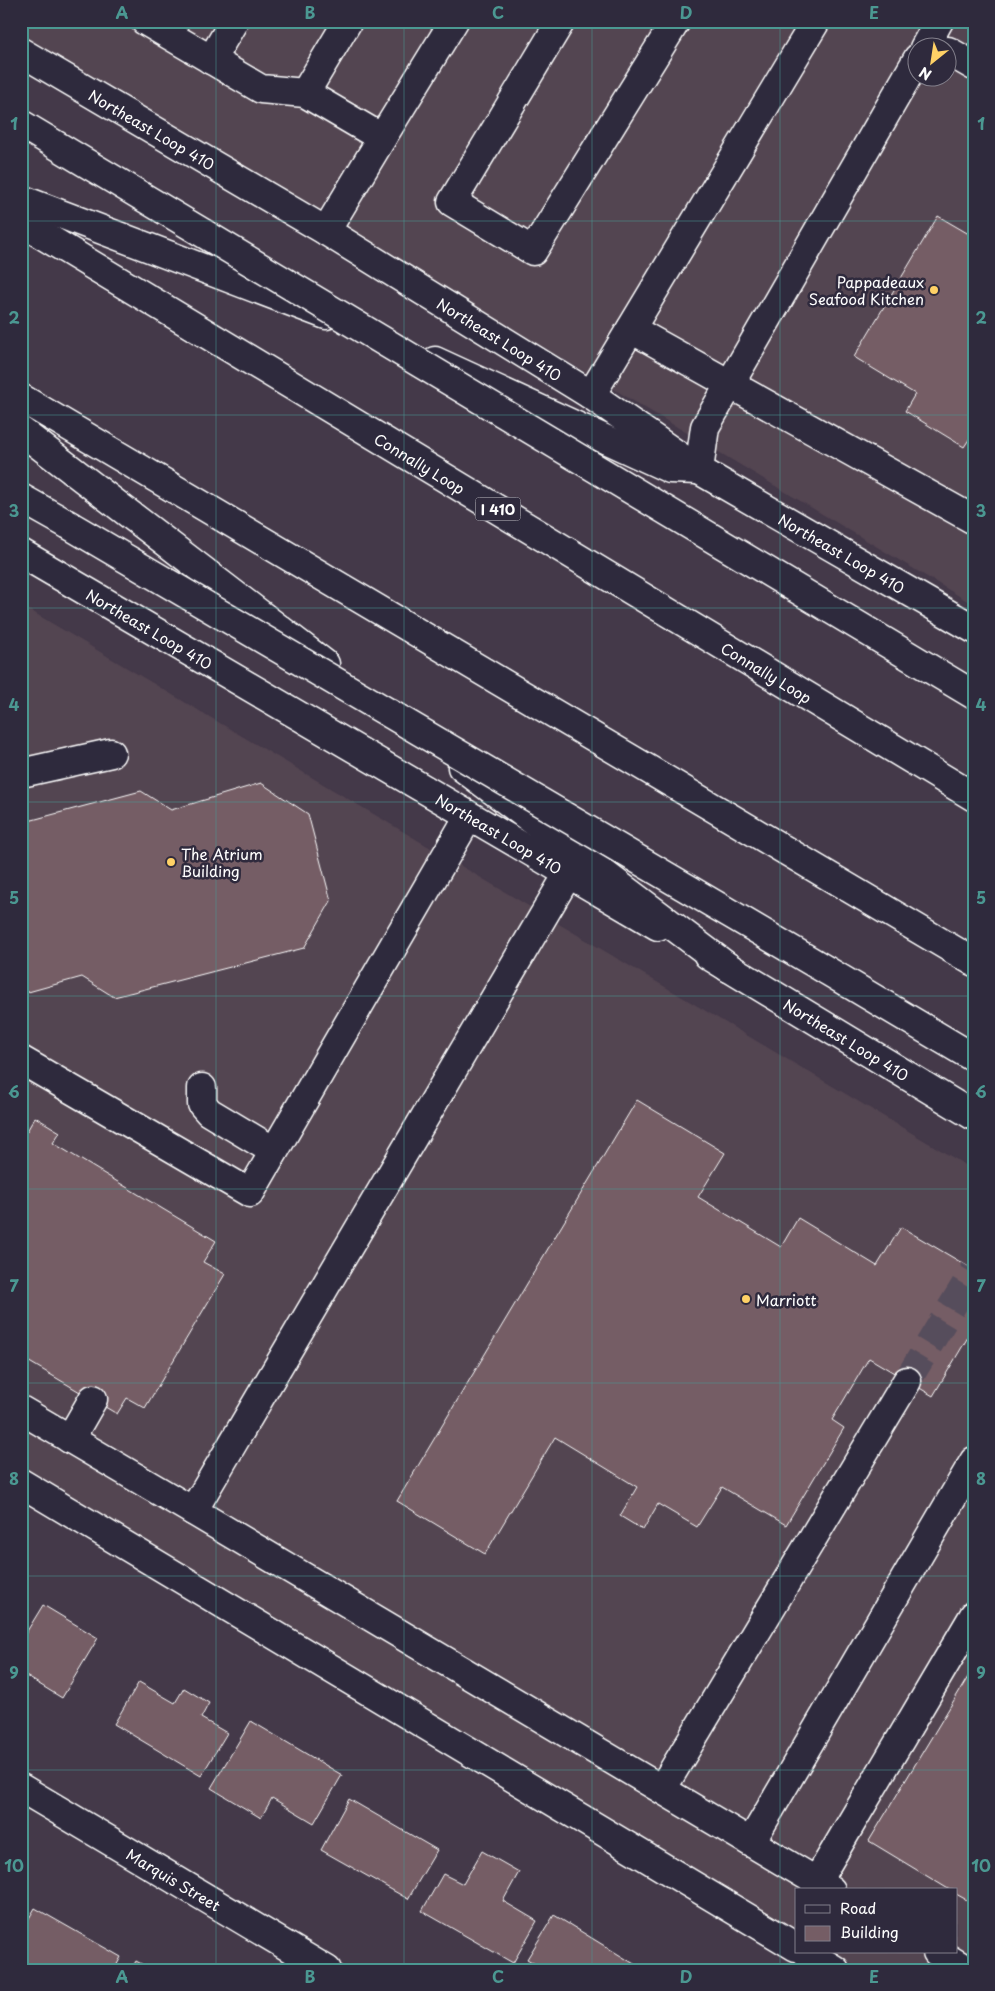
<svg xmlns="http://www.w3.org/2000/svg" width="995" height="1991" viewBox="0 0 995 1991" font-family="'Playpen Sans',sans-serif">
  <style>
    .built { fill: #534451; fill-rule: evenodd }
    .building { fill: #755d65; stroke: #fff }
    .lines { fill: none; stroke-linecap: round; stroke-linejoin: round }
    .minor-tunnel { stroke: #574d5b; stroke-width: 28; stroke-dasharray: 28 14; stroke-linecap: butt }
    .minor-casing { stroke: #fff; stroke-width: 31 }
    .major-casing { stroke: #fff; stroke-width: 31 }
    .highway-casing { stroke: #fff; stroke-width: 31 }
    .minor { stroke: #2f2a3d; stroke-width: 28 }
    .major { stroke: #2f2a3d; stroke-width: 28 }
    .highway { stroke: #2f2a3d; stroke-width: 28 }
    .highway-bridge-casing { stroke: #fff; stroke-width: 31; stroke-linecap: butt }
    .highway-bridge { stroke: #2f2a3d; stroke-width: 28 }
    .grid { fill: none; stroke: #4b9892; stroke-width: 1; stroke-opacity: 0.55 }
    .poi-dot { fill: #ffd166; stroke: #2f2a3d; stroke-width: 2 }
    .labels { text-anchor: middle; dominant-baseline: central; stroke-width: 5; stroke-linejoin: round; paint-order: stroke }
    .shield { fill: #2f2a3d; stroke: #c1bfc5; stroke-width: 1 }
    .shield-label { font-size: 14px; font-weight: bold; fill: #fff }
    .street-label { font-size: 15px; fill: #fff; stroke: #2f2a3d }
    .poi-label { font-size: 15px; fill: #fff; stroke: #2f2a3d; text-anchor: start }
    .neatline { fill: none; stroke: #4b9892; stroke-width: 2 }
    .grid-label { font-size: 16px; text-anchor: middle; font-weight: bold; fill: #4b9892 }
  </style>
  <rect width="100%" height="100%" fill="#443949"/>
  <filter id="ink" filterUnits="userSpaceOnUse"><feTurbulence type="fractalNoise" baseFrequency=".02" numOctaves="2"/><feDisplacementMap in="SourceGraphic" scale="10" xChannelSelector="R" yChannelSelector="G"/><feConvolveMatrix kernelMatrix="1 2 1 2 8 2 1 2 1" color-interpolation-filters="sRGB"/></filter>
  <g filter="url(#ink)">
    <g class="built">
      <path d="M21,21h953v584l-953,-571zM918,48h30v30h-30z"/>
      <path d="M21,605l953,565v800h-112l-29,-18h123v-62h-160v40l-775,-462z"/>
    </g>
    <g class="building">
      <path d="M938,216l36,21v195l-10,15 -59,-36 10,-17 -61,-37z"/>
      <path d="M261,783l47,31 23,87 -27,47 -190,49 -32,-20 -61,17v-171l120,-32 30,19z"/>
      <path d="M637,1100l88,53 -27,44 83,50 17,-29 79,48 24,-39 73,43v57l-41,69 -64,-38 -37,62 12,8 -58,97 -64,-38 -25,40 -39,-23 -15,26 -23,-14 17,-29 -82,-50 -70,117 -88,-53z"/>
      <path d="M35,1117l25,15 -7,11 163,98 -13,21 22,12 -80,134 -18,-10 -10,16 -96,-57v-230l6,4z"/>
      <path d="M43,1605l55,33 -36,60 -41,-25v-32z"/>
      <path d="M974,1667v237l-18,-10v-4h-6l-81,-49z"/>
      <path d="M139,1682l36,21 9,-15 25,15 -8,15 26,15 -26,43 -87,-52z"/>
      <path d="M251,1721l91,54 -28,48 -42,-25 -11,20 -50,-30z"/>
      <path d="M349,1799l88,51 -29,49 -87,-49z"/>
      <path d="M482,1851l37,21 -16,29 34,20 -24,42 -91,-52 21,-37 20,10z"/>
      <path d="M35,1908l86,49 -7,13h-77l-16,-9v-29z"/>
      <path d="M554,1915l90,55h-99l-18,-11z"/>
      <path d="M136,1961l17,9h-22z"/>
    </g>
    <g class="lines">
      <path class="minor-tunnel" d="M907,1381l67,-111"/>
      <g class="minor-casing">
        <g id="minor">
          <path d="M145,21l116,68 44,4 77,45 -56,93"/>
          <path d="M561,21l-109,181 81,49 143,-230"/>
          <path d="M924,48l15,-27"/>
          <path d="M948,51l26,15"/>
          <path d="M211,60l23,-39"/>
          <path d="M305,93l43,-72"/>
          <path d="M382,138l72,-117"/>
          <path d="M631,329l343,191"/>
          <path d="M591,395l225,-374"/>
          <path d="M699,470l6,-43 213,-369"/>
          <path d="M21,773l90,-20"/>
          <path d="M568,874l-375,637 638,379"/>
          <path d="M21,1060l229,133 219,-377"/>
          <path d="M202,1088v16l7,8 65,39"/>
          <path d="M21,1410l172,101"/>
          <path d="M70,1439l23,-40"/>
          <path d="M21,1483l775,464"/>
          <path id="s1" d="M21,1788l306,182"/>
          <path d="M662,1789l245,-408"/>
          <path d="M751,1842l223,-381"/>
          <path d="M817,1881l157,-266"/>
          <path d="M806,1952l29,18"/>
          <path d="M937,1952l30,18"/>
        </g>
      </g>
      <g class="major-casing">
        <g id="major">
          <path id="s2" d="M21,52l305,179 265,164 108,75 275,159"/>
          <path id="s3" d="M21,553l637,373"/>
          <path id="s4" d="M708,955l266,161"/>
        </g>
      </g>
      <g class="highway-casing">
        <g id="highway">
          <path d="M21,199l305,116"/>
          <path id="s5" d="M21,222l953,575"/>
          <path d="M435,361l235,108 29,1"/>
          <path d="M21,398l953,564"/>
          <path d="M21,431l304,233"/>
          <path d="M21,498l48,27"/>
          <path d="M462,767l267,201"/>
          <path d="M826,970l148,88"/>
        </g>
      </g>
      <use href="#minor" class="minor"/>
      <use href="#major" class="major"/>
      <use href="#highway" class="highway"/>
      <g class="highway-bridge-casing">
        <g id="highway-bridge">
          <path d="M21,124l953,571"/>
          <path d="M69,525l757,445"/>
        </g>
      </g>
      <use href="#highway-bridge" class="highway-bridge"/>
    </g>
  </g>
  <path class="grid" d="M216,21v1949M404,21v1949M592,21v1949M780,21v1949M21,221h953M21,415h953M21,608h953M21,802h953M21,996h953M21,1189h953M21,1383h953M21,1576h953M21,1770h953"/>
  <g class="poi-dot">
    <circle cx="934" cy="290" r="5"/>
    <circle cx="171" cy="862" r="5"/>
    <circle cx="746" cy="1299" r="5"/>
  </g>
  <g class="labels">
    <rect class="shield" x="475.5" y="497.5" width="45" height="23" rx="4"/>
    <g class="shield-label">
      <text x="498" y="509">I 410</text>
    </g>
    <g class="street-label">
      <text stroke="none"><textPath href="#s2" startOffset="152">Northeast Loop 410</textPath></text>
      <text stroke="none"><textPath href="#s2" startOffset="558">Northeast Loop 410</textPath></text>
      <text stroke="none"><textPath href="#s5" startOffset="466">Connally Loop</textPath></text>
      <text stroke="none"><textPath href="#s2" startOffset="962">Northeast Loop 410</textPath></text>
      <text stroke="none"><textPath href="#s3" startOffset="149">Northeast Loop 410</textPath></text>
      <text stroke="none"><textPath href="#s5" startOffset="871">Connally Loop</textPath></text>
      <text stroke="none"><textPath href="#s3" startOffset="554">Northeast Loop 410</textPath></text>
      <text stroke="none"><textPath href="#s4" startOffset="162">Northeast Loop 410</textPath></text>
      <text stroke="none"><textPath href="#s1" startOffset="178">Marquis Street</textPath></text>
    </g>
    <g class="poi-label">
      <text x="924" y="281" text-anchor="end">Pappadeaux<tspan x="924" dy="17">Seafood Kitchen</tspan></text>
      <text x="181" y="853">The Atrium<tspan x="181" dy="17">Building</tspan></text>
      <text x="756" y="1299">Marriott</text>
    </g>
  </g>
  <rect width="995" height="1991" fill="none" stroke="#2f2a3d" stroke-width="55"/>
  <rect x="795" y="1888" width="162" height="65" fill="#2f2a3d" stroke="#827f8b"/>
  <rect x="805" y="1905" width="25" height="8" fill="#2f2a3d" stroke="#827f8b"/>
  <text x="840" y="1914" font-size="15" fill="#ffffff">Road</text>
  <rect x="805" y="1926" width="25" height="15" fill="#755d65" stroke="#827f8b"/>
  <text x="840" y="1938" font-size="15" fill="#ffffff">Building</text>
  <g transform="translate(932 62) rotate(210)"><circle r="24" fill="#2f2a3d" stroke="#827f8b"/>
  <path d="M0-4L9 19L0 12L-9 19Z" fill="#ffd166"/>
  <text y="-8" font-size="14" font-weight="bold" text-anchor="middle" fill="#ffffff">N</text>
  </g>
  <rect x="28" y="28" width="940" height="1936" class="neatline"/>
  <g class="grid-label">
    <text x="122" y="19">A</text>
    <text x="310" y="19">B</text>
    <text x="498" y="19">C</text>
    <text x="686" y="19">D</text>
    <text x="874" y="19">E</text>
    <text x="14" y="130">1</text>
    <text x="981" y="130">1</text>
    <text x="14" y="324">2</text>
    <text x="981" y="324">2</text>
    <text x="14" y="517">3</text>
    <text x="981" y="517">3</text>
    <text x="14" y="711">4</text>
    <text x="981" y="711">4</text>
    <text x="14" y="904">5</text>
    <text x="981" y="904">5</text>
    <text x="14" y="1098">6</text>
    <text x="981" y="1098">6</text>
    <text x="14" y="1292">7</text>
    <text x="981" y="1292">7</text>
    <text x="14" y="1485">8</text>
    <text x="981" y="1485">8</text>
    <text x="14" y="1679">9</text>
    <text x="981" y="1679">9</text>
    <text x="14" y="1872">10</text>
    <text x="981" y="1872">10</text>
    <text x="122" y="1983">A</text>
    <text x="310" y="1983">B</text>
    <text x="498" y="1983">C</text>
    <text x="686" y="1983">D</text>
    <text x="874" y="1983">E</text>
  </g>
</svg>
